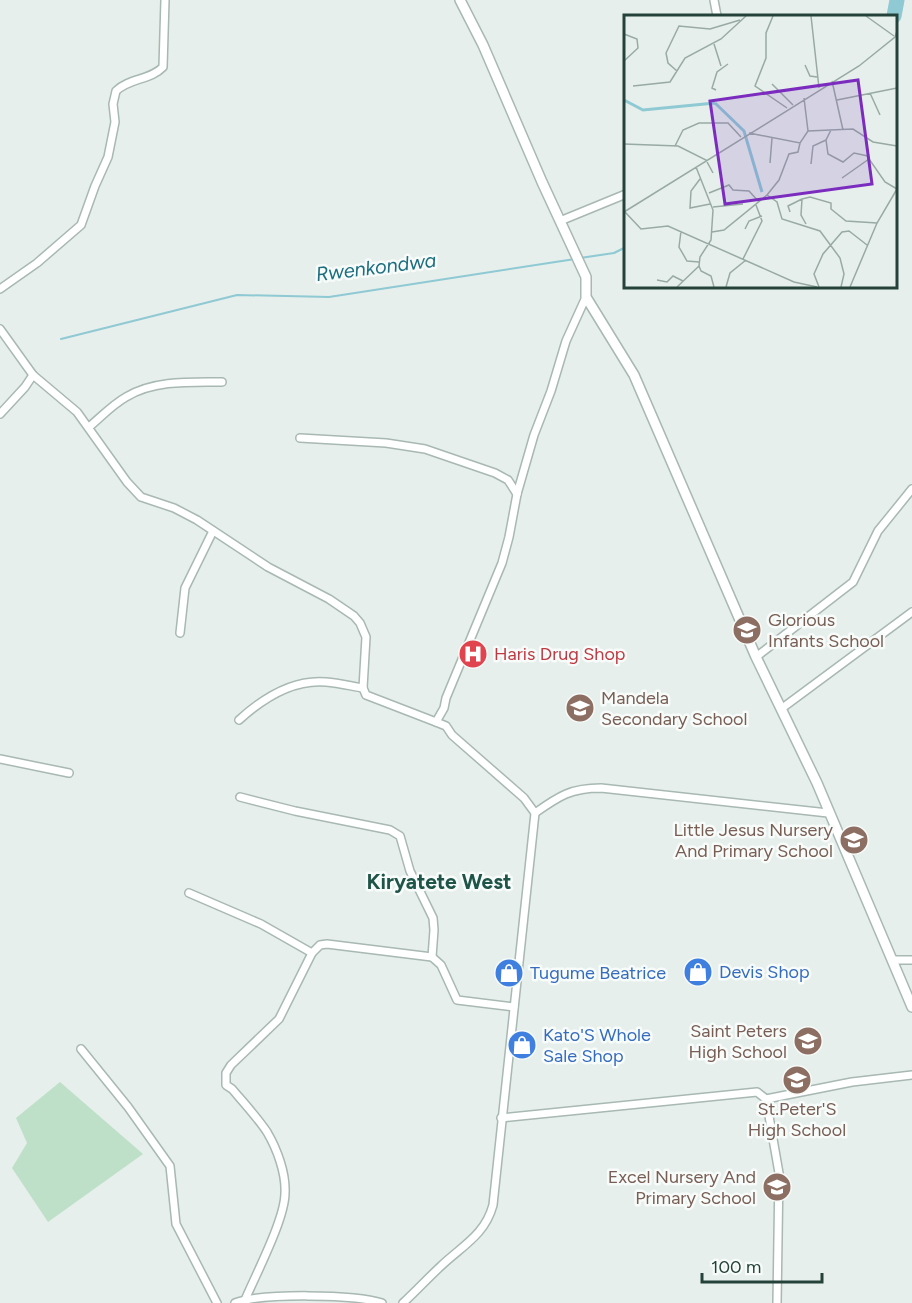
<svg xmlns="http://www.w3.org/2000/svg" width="912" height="1303" viewBox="0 0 912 1303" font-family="Figtree,sans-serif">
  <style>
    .green { fill: #bfe0c8 }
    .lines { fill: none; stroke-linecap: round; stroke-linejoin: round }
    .stream { stroke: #8ec9d4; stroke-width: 2 }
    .river { stroke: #8ec9d4; stroke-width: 15 }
    .minor-casing { stroke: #a8b8b2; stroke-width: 10 }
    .tertiary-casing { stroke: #a8b8b2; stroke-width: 12 }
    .minor { stroke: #fff; stroke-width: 7 }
    .tertiary { stroke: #fff; stroke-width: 9 }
    .labels { text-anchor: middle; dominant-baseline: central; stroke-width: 5; stroke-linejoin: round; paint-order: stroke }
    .education-label { font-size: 18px; fill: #785e54; stroke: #f7fbf9; text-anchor: end }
    .health-label { font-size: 18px; fill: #be3a42; stroke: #f7fbf9; text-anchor: start }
    .shop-label { font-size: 18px; fill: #366cbe; stroke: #f7fbf9; text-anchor: start }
    .water-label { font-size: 20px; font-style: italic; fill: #1c6f80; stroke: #f7fbf9 }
    .quarter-label { font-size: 21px; font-weight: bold; fill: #1f5548; stroke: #f7fbf9 }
    .inset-river { fill: none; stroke: #8ec9d4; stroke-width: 3 }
    .inset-road { fill: none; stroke: #98aaa4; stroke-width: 1.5 }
    .view { fill: #7b2cbf; fill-opacity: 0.15; stroke: #7b2cbf; stroke-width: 3 }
    .inset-edge { fill: none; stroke: #24423a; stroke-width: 3 }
  </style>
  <rect width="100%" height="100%" fill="#e6efeb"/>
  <path class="green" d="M60,1082l83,72 -95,68 -36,-54 15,-25 -11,-25z"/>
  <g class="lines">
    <g class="stream">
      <path d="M580,258l34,-5 12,-6"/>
      <path d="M61,339l176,-44 92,2 246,-38"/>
    </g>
    <path class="river" d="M894,16l3,-16"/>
    <g class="minor-casing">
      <g id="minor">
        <path d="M714,0l3,16"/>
        <path d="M560,221l66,-27"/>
        <path d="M0,289l37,-26 44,-38 14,-39 13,-29 7,-35 -2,-18 3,-13c13,-13 35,-11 47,-24l2,-67"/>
        <path d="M0,329l33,46 44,37 50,70 14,15 33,11 23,12 71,47 61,32 25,17 6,7 6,14 -3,51 3,7 70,27"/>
        <path d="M0,414l25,-27 8,-12"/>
        <path d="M89,427c12,-10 23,-22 37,-30 28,-17 64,-15 96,-15"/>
        <path d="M300,438l86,5 39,6 70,24 13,7 9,14"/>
        <path d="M180,633l5,-45 28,-57"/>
        <path d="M756,657l97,-75 25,-51 34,-42"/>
        <path d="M781,709l131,-97"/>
        <path d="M239,720c23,-21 54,-41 87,-38 12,1 25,4 37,6"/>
        <path d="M0,759l69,14"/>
        <path d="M240,797l55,14 95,19 10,6 10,35 23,47 1,12 -2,27"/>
        <path d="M535,813c24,-17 36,-25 66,-25l227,25"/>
        <path d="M189,893l72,31 51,29"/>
        <path d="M893,960h19"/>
        <path d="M81,1049l47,58 42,59 6,58 41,79"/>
        <path d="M766,1099l13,74 -2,130"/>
        <path d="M501,1118l256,-26 9,7 86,-17 60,-7"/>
        <path d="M245,1300c11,-26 40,-81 40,-107 1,-20 -8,-44 -18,-61 -10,-15 -23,-29 -35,-43l-6,-4v-12l5,-8 48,-46 33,-66 8,-8 7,-1 105,13 9,8 16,35 57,7"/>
        <path d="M235,1303c26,-10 120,-9 147,0"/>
        <path d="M403,1303c13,-12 25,-25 38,-37 21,-20 44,-31 52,-61l42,-392 -11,-15 -72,-63 -6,-9 -10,-4 8,-14 2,-10 56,-135 7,-26 8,-43 17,-59 17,-44 15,-50 20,-44"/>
      </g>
    </g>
    <g class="tertiary-casing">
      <path id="tertiary" d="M460,0l23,45 59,137 44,95v20l48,78 122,282 61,126 95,224"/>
    </g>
    <use href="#minor" class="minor"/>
    <use href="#tertiary" class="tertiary"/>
  </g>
  <defs>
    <g id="school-disc" transform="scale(1.5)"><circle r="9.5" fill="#8d6e63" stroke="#f7fbf9"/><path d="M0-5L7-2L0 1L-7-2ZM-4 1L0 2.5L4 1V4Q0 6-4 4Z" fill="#fff"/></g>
    <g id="hospital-disc" transform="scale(1.5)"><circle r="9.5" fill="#e0444e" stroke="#f7fbf9"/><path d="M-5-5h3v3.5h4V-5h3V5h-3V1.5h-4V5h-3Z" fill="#fff"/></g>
    <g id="shop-disc" transform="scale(1.5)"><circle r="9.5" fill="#3f7fe0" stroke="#f7fbf9"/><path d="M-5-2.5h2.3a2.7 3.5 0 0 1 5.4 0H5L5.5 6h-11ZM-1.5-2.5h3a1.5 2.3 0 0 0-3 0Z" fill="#fff"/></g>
  </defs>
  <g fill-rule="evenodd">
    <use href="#school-disc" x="747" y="630"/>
    <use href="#hospital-disc" x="473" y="654"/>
    <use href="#school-disc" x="580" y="708"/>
    <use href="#school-disc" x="854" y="840"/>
    <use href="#shop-disc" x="698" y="972"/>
    <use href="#shop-disc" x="509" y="973"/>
    <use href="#school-disc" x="808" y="1041"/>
    <use href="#shop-disc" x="522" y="1045"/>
    <use href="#school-disc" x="797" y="1080"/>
    <use href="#school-disc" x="777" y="1187"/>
  </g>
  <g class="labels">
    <g class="education-label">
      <text x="768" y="620" text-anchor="start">Glorious<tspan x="768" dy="21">Infants School</tspan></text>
      <text x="601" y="698" text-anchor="start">Mandela<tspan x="601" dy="21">Secondary School</tspan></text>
      <text x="833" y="830">Little Jesus Nursery<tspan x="833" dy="21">And Primary School</tspan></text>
      <text x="787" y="1031">Saint Peters<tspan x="787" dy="21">High School</tspan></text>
      <text x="797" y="1109" text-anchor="middle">St.Peter'S<tspan x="797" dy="21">High School</tspan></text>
      <text x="756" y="1177">Excel Nursery And<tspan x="756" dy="21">Primary School</tspan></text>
    </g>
    <g class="health-label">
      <text x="494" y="654">Haris Drug Shop</text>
    </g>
    <g class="shop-label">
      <text x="719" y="972">Devis Shop</text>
      <text x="530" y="973">Tugume Beatrice</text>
      <text x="543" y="1035">Kato'S Whole<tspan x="543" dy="21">Sale Shop</tspan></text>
    </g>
    <g class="water-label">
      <text transform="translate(376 267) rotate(-7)">Rwenkondwa</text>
    </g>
    <g class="quarter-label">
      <text x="439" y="881">Kiryatete West</text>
    </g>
  </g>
  <g transform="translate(624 15)">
    <rect width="273" height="273" fill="#e6efeb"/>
    <path class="inset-river" d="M0,85l19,10 72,-7M91,88l29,28 18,61"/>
    <path class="inset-road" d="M149,1l-7,17v25l-11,28 32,22M187,1l8,72M242,1l28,20M0,19l13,5 1,9 -14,13M90,29l7,22M181,50l5,11 7,1M53,56l-9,-8 -2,-10 13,-27 31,3 30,-9M208,66l11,49M148,69l21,21M9,71l37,-4 15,-24 36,-19 25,-23M92,75l-4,-2 5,-16 11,-8M246,78l10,22M180,83l4,33M213,85l60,-12M207,115l-5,10 2,14 15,8 11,-9 14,3M125,118l51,10 8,-12 45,-2 20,13 24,4M242,123l3,21 16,23 12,7M0,129l54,2 28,14 7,13M51,131l8,-16 16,-7h29l13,14M146,148l2,-25M187,149l2,-18 13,-6M72,152l17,43 -2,30 -11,17 -1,9 2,5 10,5 3,11M218,163l27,-19M76,164l-9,12 -1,17 20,-4M85,178l20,-8 4,5 16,1 10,11M143,180l10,7 5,17 38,12 20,27 4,16 -3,13M89,192l30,-3M0,197l235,-146 36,-29 2,-6M1,197l16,17 27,-3 126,56 23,5M166,197l-2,-6 14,-7M182,209l-5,-9 1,-16 8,-2 21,6v6l15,12 31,2M121,214l4,-8 13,-5M57,216l-2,16 8,14 12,1M88,217l12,-2 43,-35 12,-15 10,-26 9,-2 2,-9M119,244l19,-38 -6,-16M33,265l10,2 6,-6 10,5M53,272l22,-21M102,272l4,-14 16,-13M195,272l-5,-13 9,-20 19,-22 7,-1 18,14M226,272l27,-64 20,-34"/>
    <path class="view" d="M234,65l14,104 -147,20 -15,-103z"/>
    <rect width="273" height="273" class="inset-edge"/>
  </g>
  <path d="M702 1273v9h120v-9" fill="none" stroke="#24423a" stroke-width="3"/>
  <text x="711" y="1273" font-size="18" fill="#24423a" stroke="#f7fbf9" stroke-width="4.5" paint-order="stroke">100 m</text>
</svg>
